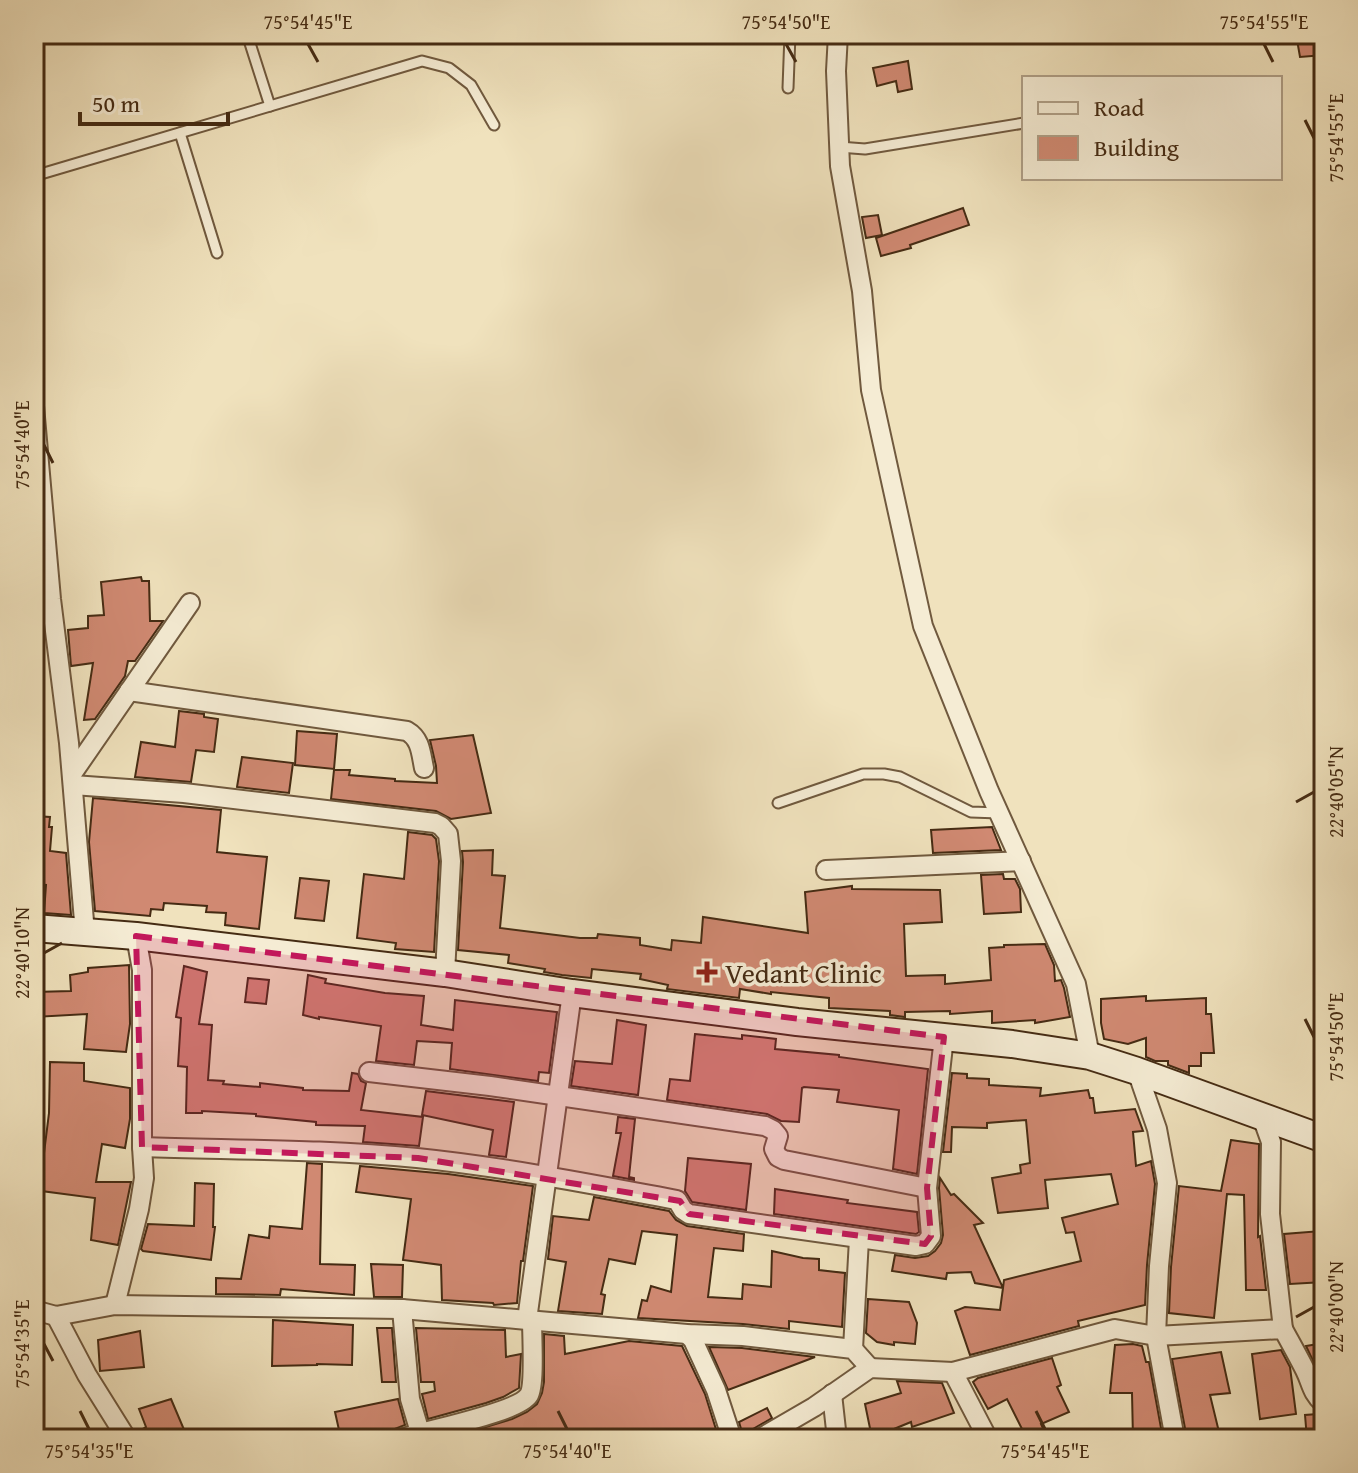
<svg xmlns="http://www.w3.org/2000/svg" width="1358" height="1473" viewBox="0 0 1358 1473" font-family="'Gentium Book Plus',serif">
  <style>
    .building { fill: #d08972; stroke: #452b13; stroke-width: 2 }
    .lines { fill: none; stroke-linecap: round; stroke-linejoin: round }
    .service-casing { stroke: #70593e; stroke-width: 13 }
    .minor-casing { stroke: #70593e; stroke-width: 22 }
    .secondary-casing { stroke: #452b13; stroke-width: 30 }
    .service { stroke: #f5ecd4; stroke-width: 9 }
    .minor { stroke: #f5ecd4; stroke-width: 18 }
    .secondary { stroke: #f5ecd4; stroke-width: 26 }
    .marked { fill: #c2185b; fill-opacity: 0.2; stroke: #c2185b; stroke-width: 6; stroke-dasharray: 16 10; stroke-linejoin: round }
    .ticks { fill: none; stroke: #452b13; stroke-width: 3 }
    .poi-dot { fill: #8f2418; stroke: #f5ecd4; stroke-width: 3 }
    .labels { text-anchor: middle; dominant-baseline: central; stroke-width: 7; stroke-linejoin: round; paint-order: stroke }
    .poi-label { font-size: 28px; fill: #452b13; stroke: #f5ecd4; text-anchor: start }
    .neatline { fill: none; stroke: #452b13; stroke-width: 3 }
    .ticks-label { font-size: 20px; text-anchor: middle; fill: #452b13 }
  </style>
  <rect width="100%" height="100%" fill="#f0e2bd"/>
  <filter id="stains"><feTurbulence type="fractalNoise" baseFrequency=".0025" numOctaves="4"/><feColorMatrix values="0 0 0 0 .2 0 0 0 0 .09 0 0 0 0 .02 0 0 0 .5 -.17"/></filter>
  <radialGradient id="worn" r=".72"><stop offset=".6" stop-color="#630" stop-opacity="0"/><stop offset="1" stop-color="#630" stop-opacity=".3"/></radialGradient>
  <g class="building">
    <path d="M1296,34h28v21l-24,2z"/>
    <path d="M908,61l4,28 -14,3 -2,-11 -19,5 -4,-18z"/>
    <path d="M963,208l6,17 -59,20 1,3 -30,8 -5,-18z"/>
    <path d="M878,215l4,20 -16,3 -4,-21z"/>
    <path d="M141,577l1,4h7l1,40h13l-28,40h-7l-3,15 -30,43 -11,1 9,-57 -22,3 -3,-36 20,-2v-12l16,-1 -3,-33z"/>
    <path d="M179,711l25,3v3l14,2 -4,33 -18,-2 -5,32 -56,-5 6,-35 34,5z"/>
    <path d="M297,731l40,3 -3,35 -39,-4z"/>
    <path d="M473,735l18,78 -40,6 -15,-8 -105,-12 3,-29h16l-1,5 46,4v2l42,2 -1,-17 -6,-26z"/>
    <path d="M242,757l51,6 -4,30 -52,-6z"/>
    <path d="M93,798l128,12 -4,42 50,5 -8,72 -34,-4 1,-12 -20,-1 1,-6 -43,-3 -1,7 -12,-1 -1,7 -55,-5 -6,-69z"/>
    <path d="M34,816l16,1 -1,10h3l-2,24 16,2 5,62 -27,-2 2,-28 -12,-1z"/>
    <path d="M992,827l9,23 -68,3 -2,-23z"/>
    <path d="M408,832l24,3 4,4 3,22 -5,91 -39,-3 1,-6 -39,-5 7,-64 40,5z"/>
    <path d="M493,850l-1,25 13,1 -5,52 80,10h17l1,-4 42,4v7l31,5 1,-10 29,3 2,-26 105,16 -3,-41 47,-6v3l88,1 2,32 -38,2 2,52 39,-1v9l46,-4 -2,-32 15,-1v-2l41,-1 9,21 1,16 6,-1 3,8 6,29 -35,6v-3l-43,3v-12l-42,3v-3l-45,1v5l-15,-2v-4l-61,-3v-10l-58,-6v2l-31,-5 -1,9 -72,-9 1,-4 -28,-6 1,-5 -49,-5 -1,9 -29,-3 -18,-3 1,-3 -37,-6 1,-8 -51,-5 5,-88 -1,-11z"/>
    <path d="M1003,874l1,5h11l5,10 1,23 -37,2 -3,-39z"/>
    <path d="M300,878l29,3 -5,40 -29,-3z"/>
    <path d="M129,965l1,59 -4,28 -42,-3 3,-35 -53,3v-25l37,-1 -1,-16 18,-3v-4z"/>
    <path d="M184,966l23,6 -8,52 13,1 -4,55 16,1 -1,3 37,3v-4l43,5v2l46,1 3,-18 6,1 3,7 5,2 -5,27 62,7 -4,29 -56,-4 2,-16 -49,-1v-3l-60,-6v-2l-54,-3v2h-16l1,-46 -9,-1 3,-48 -5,-1z"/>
    <path d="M308,975l18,4 -1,4 60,10 39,3 -3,29 32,5 2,-30 102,12 -8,61 -10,-1 -1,9 -88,-12 2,-26 -35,-2 -3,24 -38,-4 5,-35 -62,-9v2l-16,-4z"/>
    <path d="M248,978l21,2 -3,24 -21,-2z"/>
    <path d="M1146,996v5l60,-3v16h5l3,39h-13v13h-12v7l-21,-8v-4h-13l-9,-4v-19l-18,6 -24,-5 -3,-16v-24z"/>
    <path d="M617,1020l29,5 -8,70 -67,-9 4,-25 37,3z"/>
    <path d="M695,1034l47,5v-4l34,4 -1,10 64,6v2l89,12 -11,105 -24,-5 6,-59 -62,-8 2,-12 -35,-3 -2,1 -3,34 -18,-1 -14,-7 -100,-14 3,-21 20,2z"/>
    <path d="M50,1062l34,1v18l46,7v31l-5,29 -23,-4 -6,38h35l-13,63 -27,-5 4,-42 -61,-8v-39l10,2 5,-40z"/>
    <path d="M952,1073l15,1v4l22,1v6l52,3 -1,8 48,-6 2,8h3l2,15 40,-4 8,22 -10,1 3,34 15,-5 4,23 -8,81 -2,40 -67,16 1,5 -109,29 -15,-44 10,-4 35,3 3,-22 -28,-5 -4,-11 -24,1 -1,6 -54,-8 3,-16 20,3 13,-2 7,-5 6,-8 2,-8 -4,-47 1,-10 11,17 3,-1 29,29 -9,2 29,63 1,-8 77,-19 -7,-29 -8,1 -4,-15 56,-14 -7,-30 -66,6 3,28 -50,5 -6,-35 29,-5 -1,-8 10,-2 -4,-43 -39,3v5l-35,-1 -1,25h-8z"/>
    <path d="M426,1091l88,11 -8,55 -17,-2 4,-25 -71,-15z"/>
    <path d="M618,1117l17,2 -6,58 5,1v2l-21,-4 8,-43h-5z"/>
    <path d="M1231,1140l28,4 -1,93 2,-1 6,54h-20l-2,-95 -17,-1 -13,124 -45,-5 2,-46 8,-81 42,5z"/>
    <path d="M688,1158l63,6 -5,46 -54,-8 -7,-11z"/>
    <path d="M307,1163l15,1 -2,100 35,1 -1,30 -73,-6 -1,6 -64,-1v-16l25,1 8,-44 20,3 1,-12 32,3z"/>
    <path d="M360,1166l88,8 85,12 -10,75h-2l-4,42 -23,2 -1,-2 -51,-3 -1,-35 -38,-5 8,-61 -55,-7z"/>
    <path d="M195,1183l19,1 -1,43h2l-4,33 -68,-9 -2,-2 7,-25 46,2z"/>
    <path d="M775,1189l73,11 -1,3 70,9 2,20 -3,2 -142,-20z"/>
    <path d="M594,1197l75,14 7,9 11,6 57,8 -1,17 -29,-3 -6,49 34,2 1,-15 28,3 1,-36 31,7 16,1v11l26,3 -3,54 -53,-6v8l-46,-5 -105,-6 4,-18 5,1 4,-15 20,6 6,-57 -35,-4 -7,33 -26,-5 -8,35 4,1 -3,19 -44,-3 8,-49 -18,-3 5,-43 36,4z"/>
    <path d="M1321,1231l3,51 -34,2 -6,-50z"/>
    <path d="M371,1264l32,1 -1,32h-28z"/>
    <path d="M868,1299l41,3 8,21 -2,21 -21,-2v3l-17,-3 -11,-9z"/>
    <path d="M273,1320l80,5 -1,40 -35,-1v1l-45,1z"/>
    <path d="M377,1328h15l4,54h-14z"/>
    <path d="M416,1328l89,2 1,27 15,-3 -2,34 -16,9 -17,6 -58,16 -6,-25 13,-3 -1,-9h-13z"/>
    <path d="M140,1331l4,36 -44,4 -2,-31z"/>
    <path d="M544,1334l20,2 1,18 64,-13 53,5 23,48 14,45h-273l66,-20 15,-7 10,-8 5,-11 2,-11z"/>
    <path d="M1324,1343v41l-18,-38z"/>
    <path d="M1133,1344l9,2 4,16h3l14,77h-30l-1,-46h-22l5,-48z"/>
    <path d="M709,1347l33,1 73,9 -87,33z"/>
    <path d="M1281,1350l9,17 6,47 -36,5 -8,-65z"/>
    <path d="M1221,1352l9,41 -20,2 9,37 -32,7 -15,-80z"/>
    <path d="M1052,1358l9,27 -4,2 12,25 -28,12 7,15h-21l-20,-40 -19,10 -15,-27 5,-4z"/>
    <path d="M897,1381l45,2 12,30 -42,14 -1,-5 -39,16 -7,-34 36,-11z"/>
    <path d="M171,1399l17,40h-49l-2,-7 9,-5 -7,-18z"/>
    <path d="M398,1399l7,26 -13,5 -4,9h-13l-1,-4 -19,4h-14l-6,-27z"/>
    <path d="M767,1408l5,10 -19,11 -5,5 -1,5h-3l-5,-17z"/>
    <path d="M1318,1414l6,2v23h-17l-2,-24z"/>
  </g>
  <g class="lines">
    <g class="service-casing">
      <g id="service">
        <path d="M247,34l23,72"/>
        <path d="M788,88l2,-54"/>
        <path d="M180,133l37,120"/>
        <path d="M839,147l26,2 159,-26"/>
        <path d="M34,176l388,-115 27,7 22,17 23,40"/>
        <path d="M778,803l85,-29h21l16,3 71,35 28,1"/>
      </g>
    </g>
    <g class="minor-casing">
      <g id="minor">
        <path d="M838,34l-2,37 4,95 22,125 9,99 52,236 66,165 87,193 14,72"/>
        <path d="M34,406l17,193 18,144 16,190"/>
        <path d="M129,691l278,40c14,8 14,23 17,37"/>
        <path d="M72,774l118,-171"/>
        <path d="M73,785l111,8 251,30 6,3 7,8 3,27 -6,112"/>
        <path d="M826,870l195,-9"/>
        <path d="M1137,1071l20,58 10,54 -8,83 -3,70 19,103"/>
        <path d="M369,1072l121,14 275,40 8,4 5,6 -4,13 4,8 6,3 143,28"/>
        <path d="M1262,1117l9,25 -1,72 13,115"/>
        <path d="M142,1147c92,3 184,2 275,11 88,9 174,26 260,42l6,10 6,4 227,32 9,-2 6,-8 -4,-48 17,-151"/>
        <path d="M115,1305l24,-96 5,-31 -2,-31v-177l-6,-34"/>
        <path d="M402,1309l8,90 12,40"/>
        <path d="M34,1310l22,6 59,-11 287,4 125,11 45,-327"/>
        <path d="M56,1316l31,59 40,64"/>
        <path d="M527,1320l160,14 56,2 110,13 17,19"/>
        <path d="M687,1334l6,6 23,50 16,49"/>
        <path d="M853,1349l6,-110"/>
        <path d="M953,1372l35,67"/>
        <path d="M832,1394l5,45"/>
        <path d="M400,1439c25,-9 118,-26 129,-44 6,-10 3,-60 3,-75"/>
        <path d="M759,1439l55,-32 56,-39 83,4 162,-43 41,7 127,-7c7,13 15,27 22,41 7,14 6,22 19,34"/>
      </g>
    </g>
    <g class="secondary-casing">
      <path id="secondary" d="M34,928l102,8 309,37 127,20 225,29 215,22 78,12 47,15 187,68"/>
    </g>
    <use href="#service" class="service"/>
    <use href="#minor" class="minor"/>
    <use href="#secondary" class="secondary"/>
  </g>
  <path class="marked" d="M136,936l808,101 -17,151 4,48 -6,8 -236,-30 -9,-13 -262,-43 -276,-11z"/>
  <path class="ticks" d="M308,44l10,18M786,44l10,18M1264,44l9,18M1305,120l9,18M44,445l9,18M1296,802l18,-10M44,953l18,-10M1305,1019l9,18M1296,1317l18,-10M44,1344l9,17M80,1411l9,18M558,1411l9,18M1036,1411l9,18"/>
  <path class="poi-dot" d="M703 960h8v8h8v8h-8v8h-8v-8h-8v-8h8z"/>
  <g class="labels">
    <g class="poi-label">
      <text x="725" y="972">Vedant Clinic</text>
    </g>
  </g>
  <rect width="1358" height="1473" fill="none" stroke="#f0e2bd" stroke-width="88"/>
  <rect x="1022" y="76" width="260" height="104" fill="#f5ecd4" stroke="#af9f87" stroke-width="2"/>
  <rect x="1038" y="102" width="40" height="12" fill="#f5ecd4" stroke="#af9f87" stroke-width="2"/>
  <text x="1094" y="116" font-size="24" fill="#452b13">Road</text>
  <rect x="1038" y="136" width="40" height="24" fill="#d08972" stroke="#af9f87" stroke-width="2"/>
  <text x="1094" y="156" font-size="24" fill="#452b13">Building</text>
  <path d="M80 112v12h148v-12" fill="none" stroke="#452b13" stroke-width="4"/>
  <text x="92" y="112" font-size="24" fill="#452b13" stroke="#f5ecd4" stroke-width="6" paint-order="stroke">50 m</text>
  <rect x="44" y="44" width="1270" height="1385" class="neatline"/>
  <g class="ticks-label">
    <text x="308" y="29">75°54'45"E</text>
    <text x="786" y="29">75°54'50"E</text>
    <text x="1264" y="29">75°54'55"E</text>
    <text transform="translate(1336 138) rotate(-90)" y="7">75°54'55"E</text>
    <text transform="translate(22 445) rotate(-90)" y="7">75°54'40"E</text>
    <text transform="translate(1336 792) rotate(-90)" y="7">22°40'05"N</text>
    <text transform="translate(22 953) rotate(-90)" y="7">22°40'10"N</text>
    <text transform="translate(1336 1037) rotate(-90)" y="7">75°54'50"E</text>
    <text transform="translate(1336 1307) rotate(-90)" y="7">22°40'00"N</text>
    <text transform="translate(22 1344) rotate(-90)" y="7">75°54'35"E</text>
    <text x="89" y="1458">75°54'35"E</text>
    <text x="567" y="1458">75°54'40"E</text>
    <text x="1045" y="1458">75°54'45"E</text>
  </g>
  <rect width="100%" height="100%" filter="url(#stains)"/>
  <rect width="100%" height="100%" fill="url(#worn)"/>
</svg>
